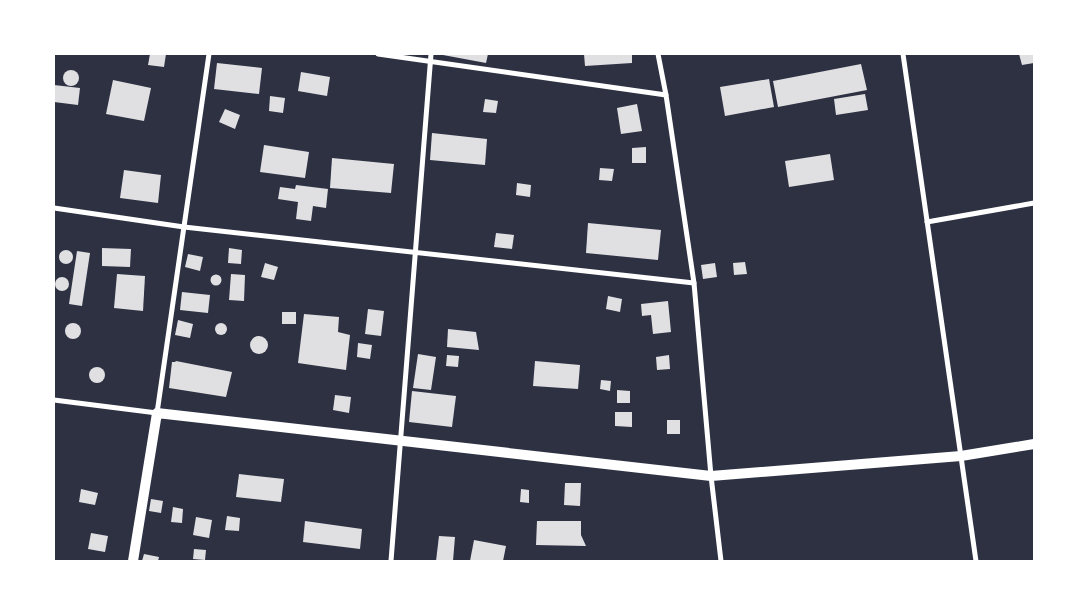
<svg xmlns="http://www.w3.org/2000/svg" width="1088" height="615" viewBox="0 0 1088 615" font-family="'IBM Plex Serif',serif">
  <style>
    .building { fill: #e0e0e3 }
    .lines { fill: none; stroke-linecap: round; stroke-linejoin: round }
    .minor { stroke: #fff; stroke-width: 5 }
    .secondary { stroke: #fff; stroke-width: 10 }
  </style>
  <rect width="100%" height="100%" fill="#2d3142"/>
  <g class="building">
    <path d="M150,54h16l-2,13 -16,-2z"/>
    <path d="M443,54h45l-2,9 -43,-8z"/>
    <path d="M584,54h48v9l-47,3z"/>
    <path d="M1019,54h15v9l-12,2z"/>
    <path d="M217,63l45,5 -3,26 -45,-5z"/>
    <path d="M861,64l6,26 -89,17 -5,-26z"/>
    <circle cx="71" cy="78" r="8"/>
    <path d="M301,72l29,5 -3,19 -29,-5z"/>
    <path d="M769,79l5,28 -49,9 -5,-29z"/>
    <path d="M113,80l38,8 -7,33 -38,-7z"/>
    <path d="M54,85l26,3 -2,17 -24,-3z"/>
    <path d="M865,94l3,16 -32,5 -2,-16z"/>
    <path d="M270,96l15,2 -2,15 -14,-2z"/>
    <path d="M485,99l13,2 -2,12 -13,-1z"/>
    <path d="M637,104l5,27 -21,3 -4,-26z"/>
    <path d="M225,109l15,6 -5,14 -16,-7z"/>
    <path d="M432,133l55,6 -2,26 -55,-5z"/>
    <path d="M264,145l45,7 -4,26 -45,-6z"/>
    <path d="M646,147v16h-14v-15z"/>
    <path d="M830,154l4,26 -45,7 -4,-26z"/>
    <path d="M332,158l62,6 -3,29 -61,-5z"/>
    <path d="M600,168l14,1 -2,12 -13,-1z"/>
    <path d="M124,170l37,5 -3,28 -38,-5z"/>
    <path d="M517,183l14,2 -1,12 -14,-2z"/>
    <path d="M296,185l32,4 -2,19 -13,-2 -2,15 -15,-2 2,-17 -20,-3 2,-12 15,2z"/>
    <path d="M588,223l73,7 -3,30 -72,-7z"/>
    <path d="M496,233l18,2 -2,14 -18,-2z"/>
    <path d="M102,248l29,1 -1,18 -28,-1z"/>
    <path d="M229,248l13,2 -1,14 -13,-1z"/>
    <circle cx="66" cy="257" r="7"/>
    <path d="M77,251l13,2 -8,53 -13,-2z"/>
    <path d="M188,254l15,3 -3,14 -15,-4z"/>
    <path d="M745,262l2,12 -13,1 -1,-12z"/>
    <path d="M265,263l13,4 -4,13 -13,-3z"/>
    <path d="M715,263l2,14 -14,2 -2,-14z"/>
    <path d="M117,274l28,2 -2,35 -29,-3z"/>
    <path d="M231,274l14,1 -1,26 -15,-1z"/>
    <circle cx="216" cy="280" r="5.5"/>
    <circle cx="62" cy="284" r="7"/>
    <path d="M182,292l28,3 -2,18 -28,-3z"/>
    <path d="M608,296l14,3 -2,13 -14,-3z"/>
    <path d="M668,301l3,31 -18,2 -2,-19 -9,1 -1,-12z"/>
    <path d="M368,309l16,2 -3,25 -16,-2z"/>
    <rect x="282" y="312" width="14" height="12"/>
    <path d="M304,314l35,3 -1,15 12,3 -4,35 -48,-7z"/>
    <path d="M178,320l15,4 -3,14 -15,-3z"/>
    <circle cx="73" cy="331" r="8"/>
    <circle cx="221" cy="329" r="6"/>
    <path d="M448,329l28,3 3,18 -32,-3z"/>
    <circle cx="259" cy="345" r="9"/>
    <path d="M358,343l14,2 -2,14 -13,-2z"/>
    <path d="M418,354l18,3 -5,33 -18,-2z"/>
    <path d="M447,355l12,1 -1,11 -12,-1z"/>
    <path d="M669,355l1,14 -13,1 -1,-13z"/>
    <path d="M176,361l56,11 -6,25 -57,-9 3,-26h3z"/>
    <path d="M535,361l45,4 -2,24 -45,-3z"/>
    <circle cx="97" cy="375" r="8"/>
    <path d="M601,380l10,1 -1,10 -10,-2z"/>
    <path d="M617,390l13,1v12h-13z"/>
    <path d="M412,391l44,5 -4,31 -43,-5z"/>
    <path d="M335,395l16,2 -2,16 -16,-3z"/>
    <path d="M615,412h17v15l-17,-1z"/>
    <rect x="667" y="420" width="13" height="14"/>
    <path d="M239,474l45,5 -3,23 -45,-5z"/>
    <path d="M565,483h16l-1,23 -16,-1z"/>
    <path d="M81,489l17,4 -3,12 -16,-3z"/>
    <path d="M521,489l8,1v13l-9,-1z"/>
    <path d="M151,499l12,2 -2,12 -12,-2z"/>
    <path d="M173,507l10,2 -1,14 -11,-1z"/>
    <path d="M227,516l13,2 -1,13 -14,-1z"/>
    <path d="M196,517l16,3 -3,18 -16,-3z"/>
    <path d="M305,521l57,8 -2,20 -57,-7z"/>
    <path d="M537,521h44v14l5,11 -50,-1z"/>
    <path d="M91,533l17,3 -3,16 -17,-3z"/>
    <path d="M439,536l16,1 -2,24h-17z"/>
    <path d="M474,540l32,6 -3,15h-33z"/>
    <path d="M194,549l12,1 -1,10 -12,-1z"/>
    <path d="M144,554l15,3 -1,4h-16z"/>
  </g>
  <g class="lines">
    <g class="minor">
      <path d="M378,54l288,41"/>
      <path d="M658,54l8,41 28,188 17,193 10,85"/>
      <path d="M903,54l73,507"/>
      <path d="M54,208l130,19 510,56"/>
      <path d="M927,222l107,-19"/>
      <path d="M54,400l103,13 52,-359"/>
      <path d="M391,561l40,-507"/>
    </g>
    <path class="secondary" d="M133,561l24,-148 554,63 250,-20 73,-12"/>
  </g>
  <rect width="1088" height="615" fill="none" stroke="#ffffff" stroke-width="110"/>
</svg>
